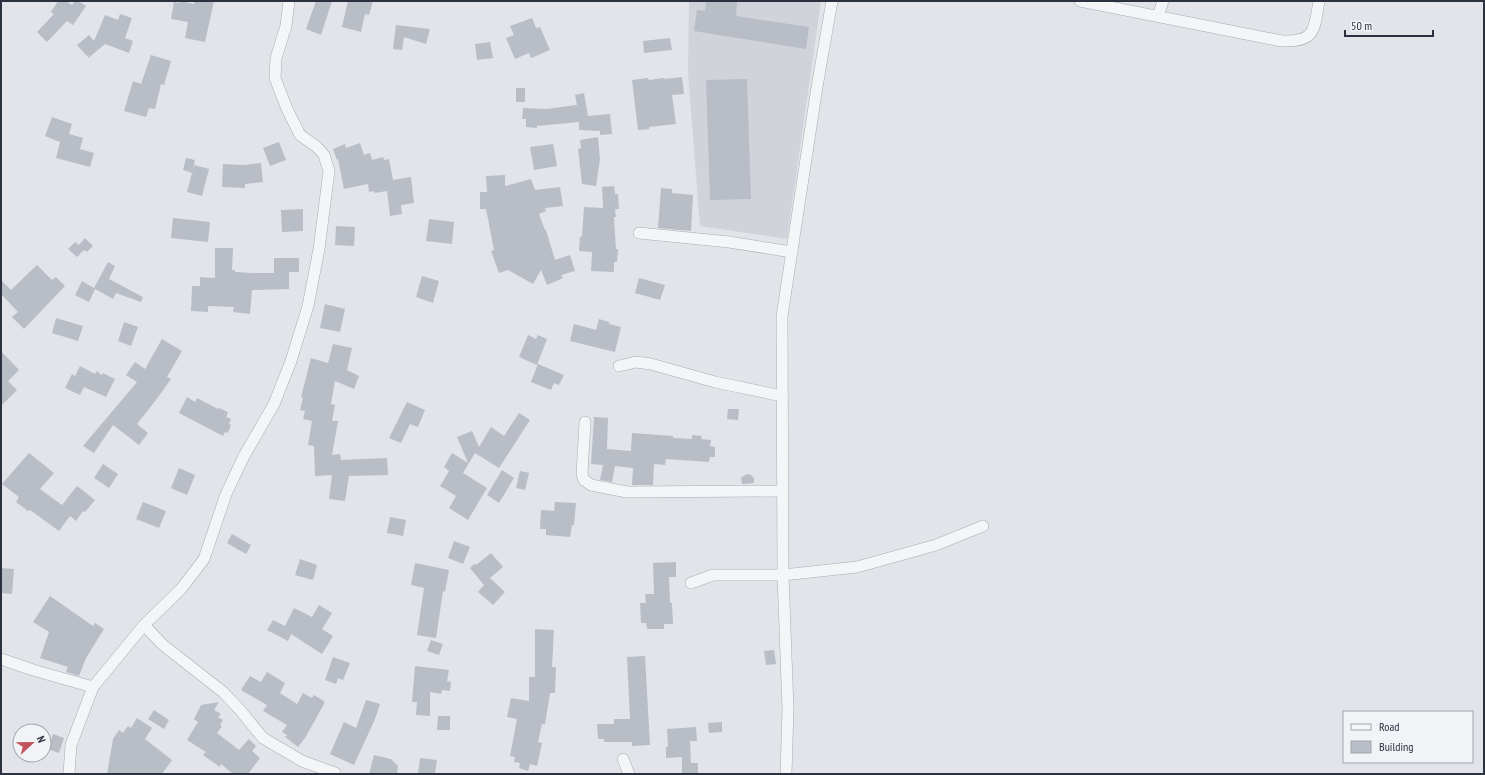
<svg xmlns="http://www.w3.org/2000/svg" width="1485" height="775" viewBox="0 0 1485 775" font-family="'PT Sans Narrow',sans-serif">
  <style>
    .built { fill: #d0d3da }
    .building { fill: #b9bdc5 }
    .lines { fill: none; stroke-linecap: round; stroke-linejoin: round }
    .minor-casing { stroke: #a7abb3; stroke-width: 12 }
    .minor { stroke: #f4f5f7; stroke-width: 11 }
  </style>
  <rect width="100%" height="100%" fill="#e2e4e9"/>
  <path class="built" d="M689,1h132l-34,238 -87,-13 -12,-153z"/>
  <g class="building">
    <path d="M58,1h8l6,4 3,-4h3l8,5 -13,19 -6,-4 -20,21 -10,-10 17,-18 -3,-2z"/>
    <path d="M180,1l14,3 1,-3h19l-9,41 -20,-4 3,-16 -17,-3 3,-17 5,1z"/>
    <path d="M316,1h16l-11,34 -15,-6z"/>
    <path d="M348,1h25l-4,14 -4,-1 -4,18 -19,-5z"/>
    <path d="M706,1h31l-1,15 73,11 -3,22 -112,-18 3,-21 8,1z"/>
    <path d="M120,14l12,4 -7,20 8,3 -4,12 -24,-9 -18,15 2,-4 -2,1 -10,-11 12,-10 5,6 11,-26 13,5z"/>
    <path d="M532,18l4,10 4,-1 10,23 -19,8 -2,-5 -14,6 -9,-21 8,-3 -4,-9z"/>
    <path d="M396,25l34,4 -4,15 -22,-7 -2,13 -9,-1z"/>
    <path d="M670,38l2,12 -28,3 -1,-12z"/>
    <path d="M490,42l3,16 -16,2 -2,-16z"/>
    <path d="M151,55l20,6 -7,24 -3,-1 -6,25 -6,-1 -3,9 -22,-6 9,-30 8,3z"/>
    <path d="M682,77l2,17 -12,1 4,29 -27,3v2l-11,1 -6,-50 16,-2 1,2 15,-2 1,1z"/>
    <path d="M747,79l4,120 -41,1 -4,-120z"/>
    <rect x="516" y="88" width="9" height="14"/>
    <path d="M584,93l4,23 22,-2 2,20 -12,1v-4l-21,-1v-8l-42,4v2l-11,-1v-8h-4l1,-11 23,1 31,-4 -2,-10z"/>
    <path d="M52,117l20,7 -3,10 14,4 -3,11 14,4 -4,14 -34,-9 4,-16 -15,-6z"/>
    <path d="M598,137l2,22 -4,27 -14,-2 -4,-35 3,-1 -1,-8z"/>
    <path d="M279,142l7,18 -16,6 -7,-18z"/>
    <path d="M360,143l4,12 6,-2 2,7 11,-3 1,3 5,-1 4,21 18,-3 3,26 -13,2 1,9 -12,2 -3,-25 -12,2 -1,-2 -5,1 -1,-8 -24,5 -6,-30 -1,1 -4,-11 12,-5 1,4z"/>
    <path d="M553,144l4,22 -23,4 -4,-23z"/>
    <path d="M186,158l9,2 -3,13 -9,-3z"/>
    <path d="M261,163l2,19 -18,2v4l-23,-1 1,-23 21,1z"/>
    <path d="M194,165l15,4 -7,27 -15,-4z"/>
    <path d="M505,175v11l26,-7 4,11 25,-3 3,19 -18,2 1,3 -7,3 6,16h1l9,30 15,-5 5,16 -14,4 2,3 -16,7 -6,-15 -8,14 -25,-14 -9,3 -8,-22 3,-1 -8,-41h-6v-17h7l-1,-16z"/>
    <path d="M614,186l1,8h3l1,15h-4l1,8h-2l2,32h2l-1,13h-3v10l-23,-1 1,-19 -13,-1 1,-15 2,1 2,-30 19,1 -1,-21z"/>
    <path d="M661,188l11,1v4l21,2 -2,36 -33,-3z"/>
    <path d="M303,209v22l-21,1 -1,-22z"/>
    <path d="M173,218l37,4 -2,20 -37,-4z"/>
    <path d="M429,219l25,3 -2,22 -26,-3z"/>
    <path d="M336,226l19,1 -1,19 -19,-1z"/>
    <path d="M85,238l8,8 -6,6 -3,-2 -7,7 -9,-8 7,-7 4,3z"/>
    <path d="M215,248h18l-1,22h3v2l17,1h22v-15h25v14h-10v17l-37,1 -2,24 -17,-2 1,-5 -26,-1v6l-17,-1 1,-25h8v-9l15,1z"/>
    <path d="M108,262l7,4 -6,13 34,18 -2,5 -25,-9 -3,6 -18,-10 -6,13 -14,-7 7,-14 12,7z"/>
    <path d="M37,265l15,15 4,-3 9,9 -41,43 -12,-12 6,-5 -17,-18v-14l10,10z"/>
    <path d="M422,276l17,5 -6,22 -17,-6z"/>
    <path d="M639,278l26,7 -5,15 -25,-7z"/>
    <path d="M325,304l20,5 -5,23 -20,-4z"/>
    <path d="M56,318l27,8 -5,15 -26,-8z"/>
    <path d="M599,319l10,3v2l12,3 -6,25 -45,-11 4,-17 22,6z"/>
    <path d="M124,322l14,5 -7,19 -13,-5z"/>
    <path d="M528,335l8,4 2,-4 9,4 -10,26 -18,-8z"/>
    <path d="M162,339l20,12 -15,26 4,2 -15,21 -19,24 11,9 -9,12 -26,-20 -19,28 -11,-7 54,-64 -11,-7 9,-13 10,7z"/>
    <path d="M333,344l19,4 -5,22 12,6 -5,13 -19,-8 -4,23 4,1 -3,16h6l-6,34 8,-1 1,6 46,-2 1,17 -39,1 -4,25 -16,-2 3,-24 -17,1 -1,-30 -6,-1 4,-24 -9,-2 2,-8 -5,-1 3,-12 -2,-1 10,-39 17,5z"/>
    <path d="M1,351l18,19 -11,11 9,9 -16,16z"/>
    <path d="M538,364l26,11 -5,10 -5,-2 -3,7 -20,-8z"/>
    <path d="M80,366l15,8 1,-3 6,4 1,-2 12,6 -9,18 -22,-10 -4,8 -15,-7 7,-14 3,2z"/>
    <path d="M187,397l8,5 2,-4 21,11 1,-1 9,4 -2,5 5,2 -2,5 2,1 -3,8 -3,-1 -2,4 -44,-23z"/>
    <path d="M407,402l18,8 -7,17 -8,-3 -9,19 -12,-5z"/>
    <path d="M728,409h11l-1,11 -11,-1z"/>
    <path d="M519,413l11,7 -31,48 -24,-15 -12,20 24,15 -19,32 -19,-12 7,-12 -16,-10 9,-15 -5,-4 8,-14 16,10 -11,-26 15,-6 7,16 12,-20 13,9z"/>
    <path d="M594,417l14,1 -1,31 24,2 1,-18 41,3v2l19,1v-4l10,1 -1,3 10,1 -1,6 5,1v10h-5l-1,5 -43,-3 -1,6 -11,-1 -1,21h-21l1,-17 -18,-2 -3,16 -12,-2 3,-15 -12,-1z"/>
    <path d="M29,453l25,20 -14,16 22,16 15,-19 18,14 -10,12 -2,-1 -7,10 -6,-5 -11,15 -29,-21 -2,1 -12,-9 3,-5 -17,-13z"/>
    <path d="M103,464l15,10 -9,14 -15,-10z"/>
    <path d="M179,468l16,7 -8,20 -16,-7z"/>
    <path d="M502,470l12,8 -15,25 -12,-8z"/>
    <path d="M520,471l9,2 -4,17 -9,-2z"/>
    <path d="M750,474l4,4v5l-12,1 -1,-6 4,-3z"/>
    <path d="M143,502l23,9 -7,17 -23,-9z"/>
    <path d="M555,502l21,1 -2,22h-2l-2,12 -24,-2v-6h-6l1,-19 13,1z"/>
    <path d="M390,517l16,3 -3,16 -16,-3z"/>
    <path d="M232,534l19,11 -5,9 -19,-11z"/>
    <path d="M454,541l16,6 -7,17 -15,-6z"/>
    <path d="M491,553l12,14 -13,11 15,14 -12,13 -15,-13 6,-7 -14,-17 4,-4 2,1z"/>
    <path d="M300,559l17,6 -4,15 -18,-5z"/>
    <path d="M676,562v15h-7l1,26h2l1,21h-9v5h-17l-1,-6h-5l-1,-20h6l-1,-9h9l-1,-31z"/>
    <path d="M415,563l34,7 -4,22 -2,-1 -7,47 -19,-3 7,-47 -13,-3z"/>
    <path d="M1,568l13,1 -2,25 -11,-1z"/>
    <path d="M50,596l43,30 2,-3 9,6 -18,29 -7,18 -13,-4 2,-5 -28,-9 9,-26 -16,-10z"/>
    <path d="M319,605l13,8 -10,16 11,7 -11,18 -31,-20 -3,7 -21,-11 6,-10 12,6 9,-18 18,9z"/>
    <path d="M535,629l19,1 -2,37h4l-1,26h-5l-5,31h-3l-4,18 4,1 -5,23 -7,-2 -2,7 -9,-3 1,-5 -6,-1 1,-5 -5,-1 7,-37 -10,-2 4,-19 18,3v-24h6z"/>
    <path d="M431,640l12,4 -4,11 -12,-4z"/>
    <path d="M774,650l2,14 -10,1 -2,-14z"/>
    <path d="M645,656l5,89 -18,1v-4h-28v-3h-6l-1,-15h17v-5h16l-3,-62z"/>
    <path d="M333,657l17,6 -7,17 -5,-2 -2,6 -11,-4z"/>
    <path d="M415,666l34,4 -2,11 4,1 -1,9 -8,-1 -1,4 -11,-2v24l-14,-1 1,-13h-5z"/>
    <path d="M267,672l18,11 -5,10 17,11 6,-11 9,5 2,-3 10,6v3l-19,34 -7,9 -13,-10 2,-2 -5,-3 5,-7 -24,-14 4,-6 -26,-15 9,-14 11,6z"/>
    <path d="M366,700l14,4 -5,15 -21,46 -24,-11 14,-32 12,6z"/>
    <path d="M219,702l-5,8 7,4 -3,3 5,3 -3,5 2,1 -5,7 22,17 10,-11 7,7 -4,5 8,7 -12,16h-15l-12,-10 -1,3 -17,-12 3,-3 -19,-12 11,-18 -4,-3 7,-14z"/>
    <path d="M154,710l15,10 -5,9 -16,-10z"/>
    <path d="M438,716h12v14h-13z"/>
    <path d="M137,718l15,10 -7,11 27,21 -10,14h-55l6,-35 6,-9 4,3 5,-7 3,2z"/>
    <path d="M722,722v10l-13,1 -1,-10z"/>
    <path d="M696,727l1,14h-7l1,22h7v11h-16v-17l-16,1v-11h2l-1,-18z"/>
    <path d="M53,734l11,4 -5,15 -11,-4z"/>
    <path d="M374,755l17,4 7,7 -1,8h-28z"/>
    <path d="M420,758l17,2 -2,14h-17z"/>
  </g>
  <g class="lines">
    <g class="minor-casing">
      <g id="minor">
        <path d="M1080,1l202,40c34,1 32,-11 37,-40"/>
        <path d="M1158,16l5,-15"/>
        <path d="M639,233l90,9 63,10"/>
        <path d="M619,366l17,-4 15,2 64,18 67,14"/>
        <path d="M585,422l-3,52 2,6 7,5 36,7 155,-1"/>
        <path d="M691,583l22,-8h70l74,-8 79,-22 47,-19"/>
        <path d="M144,625l19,20 60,47 17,18 23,28 39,23 33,12"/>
        <path d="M1,659l32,11 60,17"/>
        <path d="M623,759l6,15"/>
        <path d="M69,774l2,-29 22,-58 51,-62 37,-36 23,-30 22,-65 18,-38 30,-52 17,-43 17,-55 11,-57 10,-78 -5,-16 -7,-8 -17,-12 -13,-26 -12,-31 1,-20 10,-32 3,-25"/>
        <path d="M786,774l2,-65 -5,-134 -1,-259 35,-229 15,-86"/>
      </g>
    </g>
    <use href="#minor" class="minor"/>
  </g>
  <rect width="1485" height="775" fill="none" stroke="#2b313f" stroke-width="4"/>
  <rect x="1343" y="711" width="130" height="52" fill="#f1f3f6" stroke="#a2a5ad"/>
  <rect x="1351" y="724" width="20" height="6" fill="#f4f5f7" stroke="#a2a5ad"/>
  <text x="1379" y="731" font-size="12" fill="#2b313f">Road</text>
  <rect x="1351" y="741" width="20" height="12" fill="#b9bdc5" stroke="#a2a5ad"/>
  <text x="1379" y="751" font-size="12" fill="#2b313f">Building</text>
  <g transform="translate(32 743) rotate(68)"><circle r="19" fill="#f1f3f6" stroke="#a2a5ad"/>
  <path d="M0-3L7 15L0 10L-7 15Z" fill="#c2525c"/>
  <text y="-6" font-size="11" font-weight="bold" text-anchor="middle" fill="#2b313f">N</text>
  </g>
  <path d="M1345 30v6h88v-6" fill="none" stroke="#2b313f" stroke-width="2"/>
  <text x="1351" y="30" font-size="12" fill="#2b313f" stroke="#f1f3f6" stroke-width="3" paint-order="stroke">50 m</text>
</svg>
